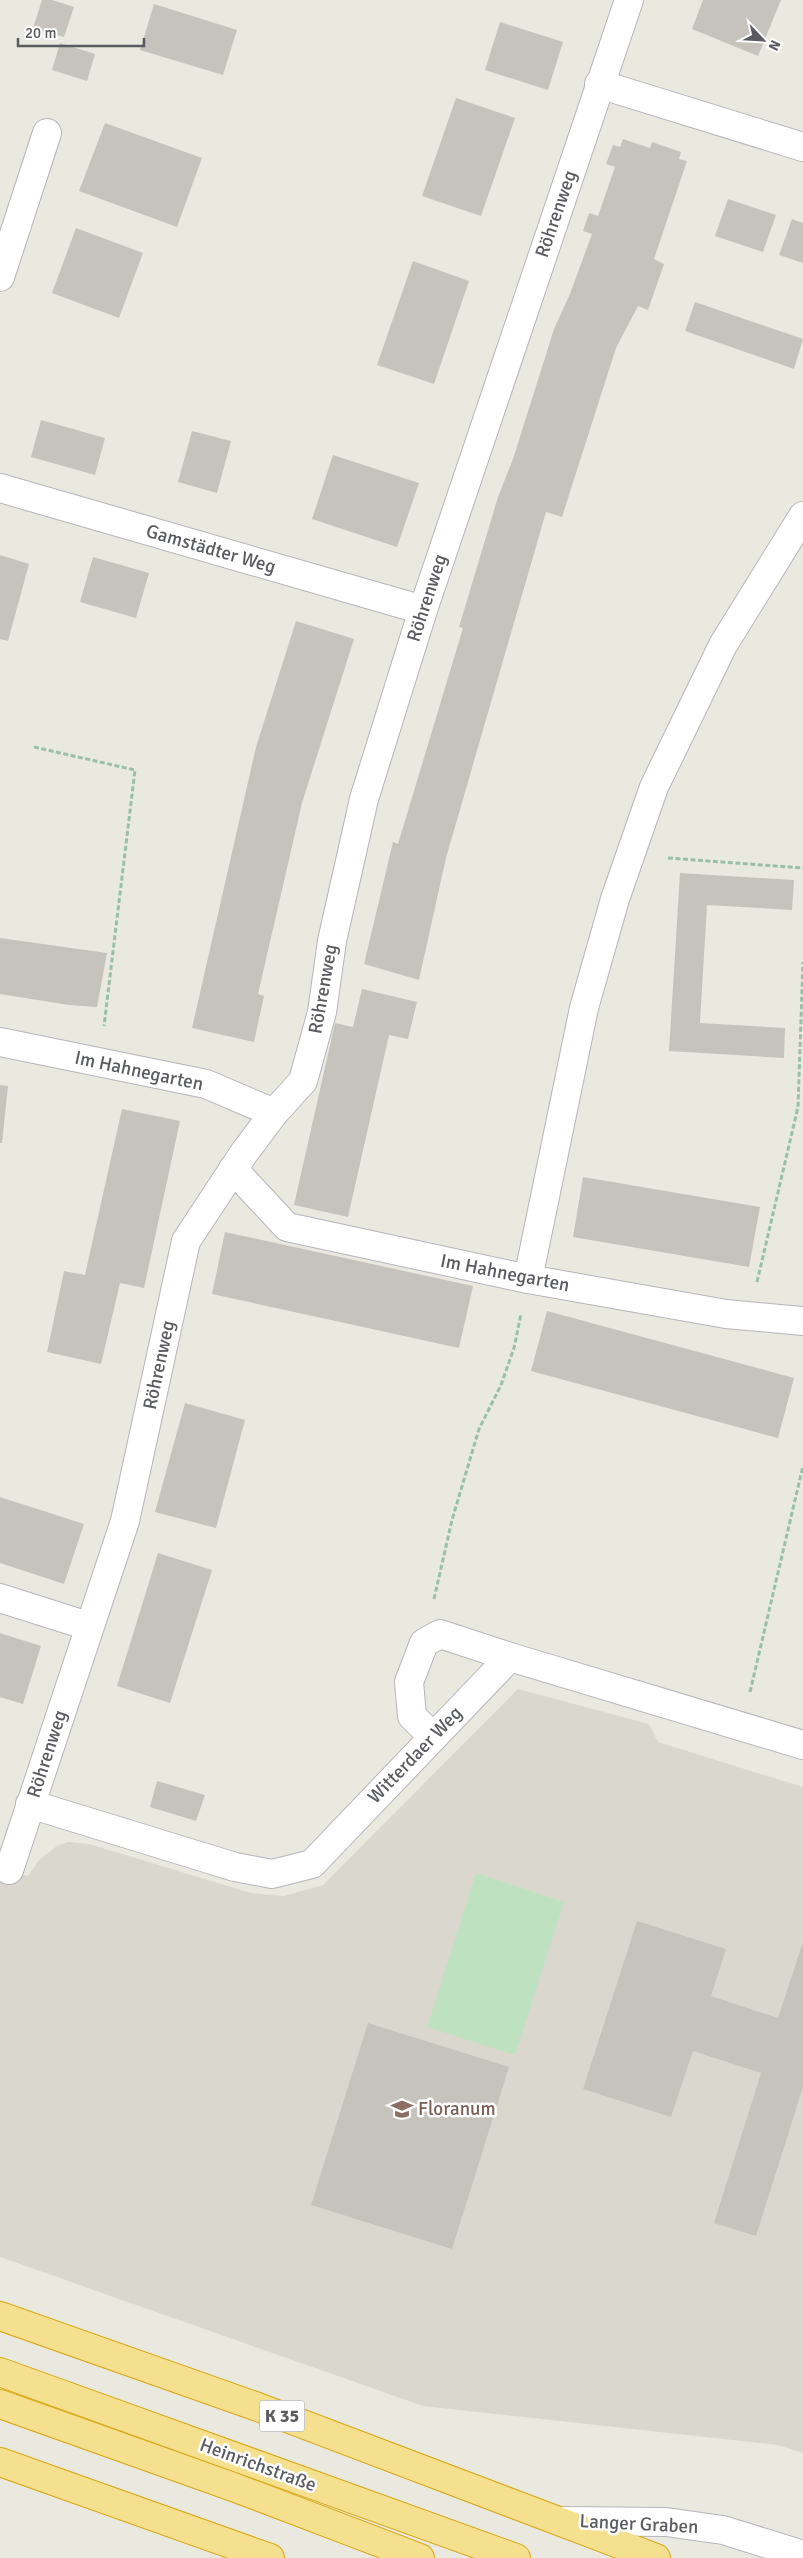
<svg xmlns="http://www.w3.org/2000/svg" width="803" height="2558" viewBox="0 0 803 2558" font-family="Signika,sans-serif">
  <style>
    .education { fill: #dad8ce }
    .green { fill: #bee1c0 }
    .building { fill: #c6c3bd }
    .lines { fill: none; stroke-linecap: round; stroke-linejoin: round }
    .minor-casing { stroke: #b3b5ba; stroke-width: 30 }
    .highway-casing { stroke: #d9a712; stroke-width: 30 }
    .path { stroke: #98c0a6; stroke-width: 3; stroke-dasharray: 5 2.5; stroke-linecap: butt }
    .minor { stroke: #fff; stroke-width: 28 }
    .highway { stroke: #f4e08e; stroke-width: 28 }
    .labels { text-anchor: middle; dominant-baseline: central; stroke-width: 5; stroke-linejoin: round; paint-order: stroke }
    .shield { fill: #fff; stroke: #8b8c90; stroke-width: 1 }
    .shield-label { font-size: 18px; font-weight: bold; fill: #595b60 }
    .street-label { font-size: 19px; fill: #595b60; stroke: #fff }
    .education-label { font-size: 19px; fill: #785e54; stroke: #fff; text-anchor: start }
  </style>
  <rect width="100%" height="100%" fill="#eae9e0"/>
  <path class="education" d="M518,1689l131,35 9,18 145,45v666l-25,-8 -355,-39 -423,-149v-389l28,8 11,-16 18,-14 11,-4 21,2 162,49 33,3 39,-11z"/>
  <path class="green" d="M476,1873l88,29 -49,153 -88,-28z"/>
  <g class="building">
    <path d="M42,0h10l22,7 -10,30 -31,-9z"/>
    <path d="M703,0h78l-23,56 -66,-27z"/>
    <path d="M154,4l83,26 -14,45 -83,-25z"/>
    <path d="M500,22l63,20 -15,48 -63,-20z"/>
    <path d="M60,43l35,11 -8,27 -35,-11z"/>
    <path d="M456,98l59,20 -34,98 -59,-20z"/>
    <path d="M105,123l97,35 -25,69 -98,-36z"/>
    <path d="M623,139l27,9 2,-6 29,10 -2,7 8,2 -33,98 10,5 -16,46 -10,-4 -22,42 -54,169 -16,-5 -100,346 -27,122 -55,-16 29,-122 5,2 65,-216 -4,-1 39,-130 15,-38 41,-130 16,-35 22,-60 -9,-3 6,-18 9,3 17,-49 -9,-3 7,-19 7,2z"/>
    <path d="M728,199l48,16 -13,37 -48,-16z"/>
    <path d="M792,219l11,4v40l-24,-8z"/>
    <path d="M76,228l67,25 -24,65 -67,-25z"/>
    <path d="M413,261l56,20 -35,103 -57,-19z"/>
    <path d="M695,302l108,37 -9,30 -109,-38z"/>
    <path d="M41,420l64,18 -10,37 -64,-18z"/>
    <path d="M192,431l39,10 -14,52 -39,-11z"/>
    <path d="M333,455l86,28 -22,64 -85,-28z"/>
    <path d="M0,555l29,9 -21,77 -8,-2z"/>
    <path d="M93,557l56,16 -13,45 -56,-16z"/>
    <path d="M296,621l58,18 -52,164 -44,191 6,2 -10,46 -62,-14 64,-281z"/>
    <path d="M680,873l114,7 -2,30 -85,-5 -7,118 85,5 -1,30 -115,-7z"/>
    <path d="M0,938l107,15 -10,54 -28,-2 -69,-11z"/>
    <path d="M362,989l55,13 -9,37 -19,-4 -41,182 -54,-12 41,-182 18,4z"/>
    <path d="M0,1085l8,1 -6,57h-2z"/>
    <path d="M122,1109l58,12 -36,167 -24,-5 -19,81 -54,-12 17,-81 21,4z"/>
    <path d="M583,1177l177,30 -11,60 -176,-30z"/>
    <path d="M225,1232l248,54 -14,62 -247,-54z"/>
    <path d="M547,1311l247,67 -16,60 -247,-67z"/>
    <path d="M185,1403l60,17 -29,108 -61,-16z"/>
    <path d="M0,1497l84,27 -20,60 -64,-21z"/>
    <path d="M158,1553l54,17 -42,133 -53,-17z"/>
    <path d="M0,1633l41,13 -18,58 -23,-7z"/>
    <path d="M157,1781l48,14 -9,26 -46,-14z"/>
    <path d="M637,1921l89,28 -15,47 67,22 25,-76v145l-47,149 -42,-13 47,-150 -68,-22 -22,66 -88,-28z"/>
    <path d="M368,2023l141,44 -57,182 -141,-44z"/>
  </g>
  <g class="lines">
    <g class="minor-casing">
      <g id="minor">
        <path d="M599,84l204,63"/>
        <path d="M0,277l47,-144"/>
        <path d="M0,488l423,122"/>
        <path d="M0,1042l206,42 68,29"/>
        <path d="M233,1169l54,58 241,52 198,35 77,7"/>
        <path d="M528,1279l56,-271 31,-109 39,-112 69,-142 80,-129"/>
        <path d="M0,1598l88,28"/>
        <path d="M432,1736l-20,-20 -3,-34 15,-39 16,-9 70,23"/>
        <path d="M30,1804l205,63 37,7 40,-10 198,-207 293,88"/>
        <path d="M9,1870l116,-349 61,-280 58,-88 30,-40 29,-32 19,-69 10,-71 32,-142 59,-189 206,-610"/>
        <path d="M562,2521l104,1 57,8 80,25"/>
      </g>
    </g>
    <g class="highway-casing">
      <g id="highway">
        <path d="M0,2316l258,91 398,151"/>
        <path d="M0,2372l516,186"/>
        <path d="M0,2404l236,84 184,70"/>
        <path d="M0,2462l270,96"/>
      </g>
    </g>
    <g class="path">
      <path d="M34,747l101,23 -31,256"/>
      <path d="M668,858l135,10"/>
      <path d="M757,1282l41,-175 5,-145"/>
      <path d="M434,1599l18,-79 27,-91 22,-44 13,-37 7,-34"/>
      <path d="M750,1692l53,-226"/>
    </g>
    <use href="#minor" class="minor"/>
    <use href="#highway" class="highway"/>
  </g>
  <defs>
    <g id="school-bare" transform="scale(1.725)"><path d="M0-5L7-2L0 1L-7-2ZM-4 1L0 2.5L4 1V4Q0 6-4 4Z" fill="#8d6e63" stroke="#fff" stroke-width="2.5" paint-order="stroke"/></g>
  </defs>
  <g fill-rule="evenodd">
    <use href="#school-bare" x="402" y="2109"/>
  </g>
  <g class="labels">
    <rect class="shield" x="259.5" y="2400.5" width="45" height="31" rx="4"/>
    <g class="shield-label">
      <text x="282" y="2416">K 35</text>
    </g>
    <g class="street-label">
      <text transform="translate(556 214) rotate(-71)">Röhrenweg</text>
      <text transform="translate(211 549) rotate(16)">Gamstädter Weg</text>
      <text transform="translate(427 598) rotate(-72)">Röhrenweg</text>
      <text transform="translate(323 989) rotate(-80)">Röhrenweg</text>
      <text transform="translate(139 1071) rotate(12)">Im Hahnegarten</text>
      <text transform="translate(505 1273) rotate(11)">Im Hahnegarten</text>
      <text transform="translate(159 1365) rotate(-78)">Röhrenweg</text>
      <text transform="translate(47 1754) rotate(-72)">Röhrenweg</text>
      <text transform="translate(415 1755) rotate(-46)">Witterdaer Weg</text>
      <text transform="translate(258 2465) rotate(20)">Heinrichstraße</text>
      <text transform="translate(639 2524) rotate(3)">Langer Graben</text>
    </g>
    <g class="education-label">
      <text x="418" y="2109">Floranum</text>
    </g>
  </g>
  <g transform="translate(763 40) rotate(115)" stroke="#ffffff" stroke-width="4" paint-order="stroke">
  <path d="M0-4L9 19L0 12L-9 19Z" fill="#595b60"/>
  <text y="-8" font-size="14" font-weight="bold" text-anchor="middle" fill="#595b60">N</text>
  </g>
  <path d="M18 38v8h126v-8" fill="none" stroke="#595b60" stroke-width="2.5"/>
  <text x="25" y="38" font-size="15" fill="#595b60" stroke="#ffffff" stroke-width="4" paint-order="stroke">20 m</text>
</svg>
